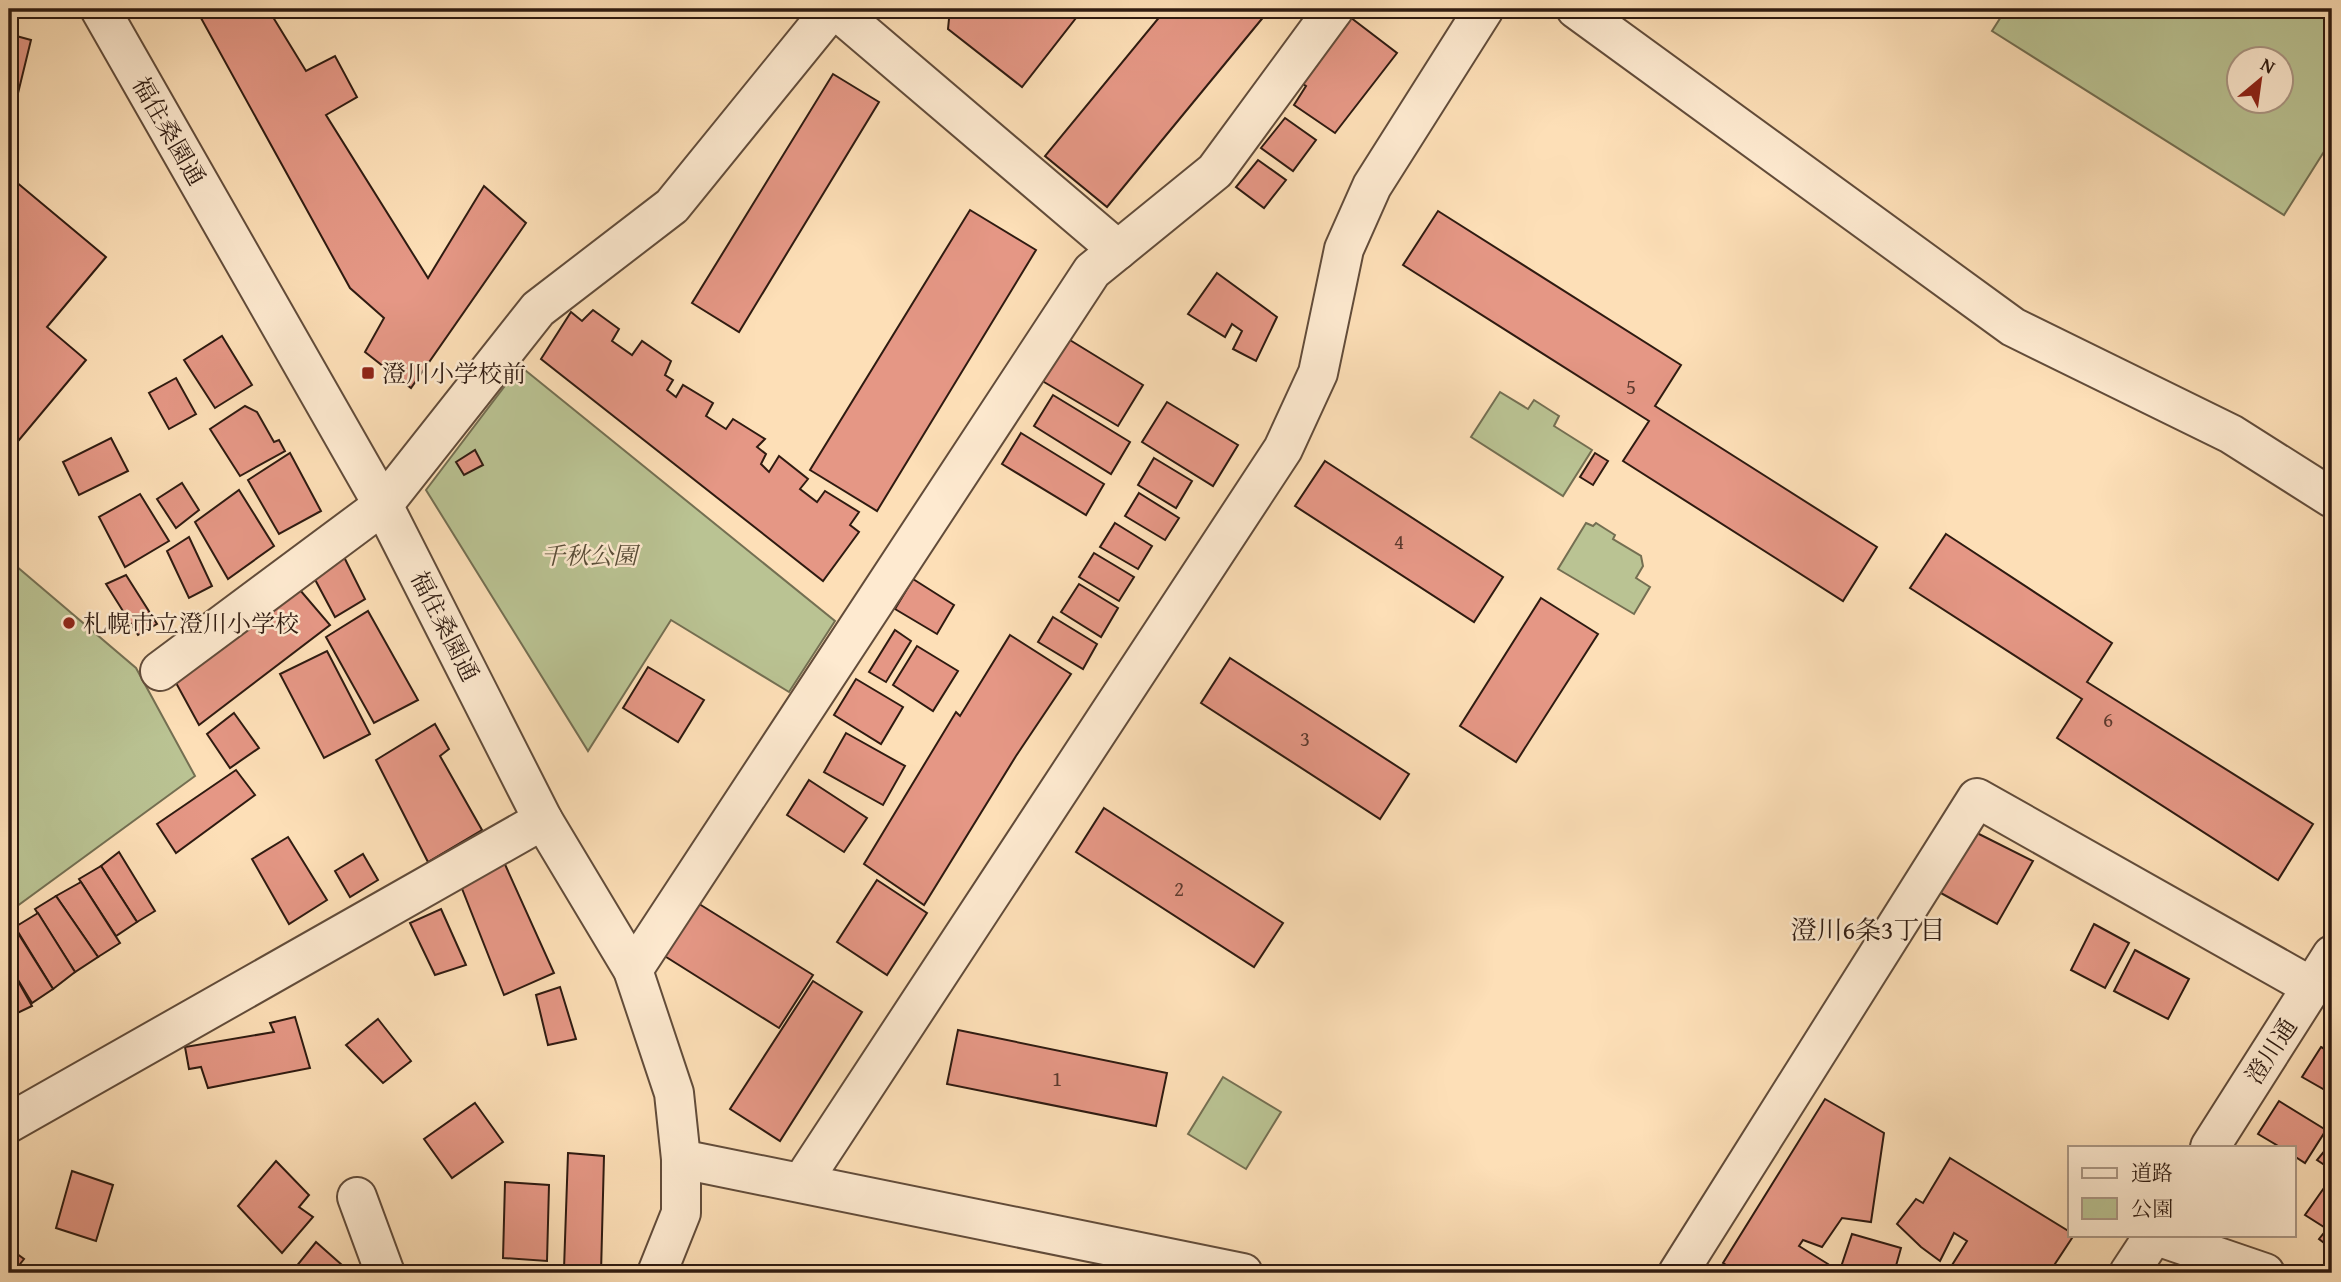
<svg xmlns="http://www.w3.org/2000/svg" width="2341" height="1282" viewBox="0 0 2341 1282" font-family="'Gentium Book Plus','Noto Serif JP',serif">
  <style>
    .green { fill: #bac393; stroke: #746f52; stroke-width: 2; fill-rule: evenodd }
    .building { fill: #e59785; stroke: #2f1b11; stroke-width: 2 }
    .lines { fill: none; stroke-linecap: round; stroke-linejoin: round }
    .minor-casing { stroke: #624c3a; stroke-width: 42 }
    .minor { stroke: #feead0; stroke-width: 38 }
    .poi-dot { fill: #8f2418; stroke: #feead0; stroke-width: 2.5 }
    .labels { text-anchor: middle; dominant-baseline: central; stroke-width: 5; stroke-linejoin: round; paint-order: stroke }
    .number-label { font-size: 21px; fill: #5c3a2e }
    .street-label { font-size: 24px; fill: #2f1b11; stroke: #feead0 }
    .poi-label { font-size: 24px; fill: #2f1b11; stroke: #feead0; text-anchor: start }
    .park-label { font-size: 24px; font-style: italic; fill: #594d38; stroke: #feead0 }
    .neighbourhood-label { font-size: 26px; fill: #2f1b11; stroke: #feead0 }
  </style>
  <rect width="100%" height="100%" fill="#fddfb7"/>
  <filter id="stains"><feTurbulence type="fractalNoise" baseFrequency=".00286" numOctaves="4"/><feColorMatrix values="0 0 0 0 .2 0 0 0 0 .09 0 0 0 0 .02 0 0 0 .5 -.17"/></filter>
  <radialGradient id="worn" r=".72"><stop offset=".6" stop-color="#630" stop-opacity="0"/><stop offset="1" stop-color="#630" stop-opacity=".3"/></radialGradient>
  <g class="green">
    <path d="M2006,9h326v130l-48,76 -292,-184zM2240,60h42v42h-42z"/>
    <path d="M520,366l315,255 -46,71 -118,-72 -83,131 -162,-261z"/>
    <path d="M1500,392l28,17 6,-9 25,16 -5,10 38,24 -29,46 -92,-59z"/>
    <path d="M1586,523l7,3 3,-3 19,12 -2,4 28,17 2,10 -7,12 14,9 -16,27 -76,-45z"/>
    <path d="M9,560l127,108 59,108 -186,136z"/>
    <path d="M1223,1077l58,35 -35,57 -58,-35z"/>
  </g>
  <g class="building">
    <path d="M196,9h72l38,62 29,-15 22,41 -31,18 102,163 56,-92 42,37 -115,165 -46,-36 19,-34 -34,-30z"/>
    <path d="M950,9h133l-61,78 -74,-58z"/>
    <path d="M1166,9h104l-163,198 -62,-51z"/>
    <path d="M1346,14l51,39 -62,80 -41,-28 12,-19 -9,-6 14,-19 6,4 18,-27z"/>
    <path d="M9,34l22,6 -22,90z"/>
    <path d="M833,74l46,28 -140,230 -47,-29z"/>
    <path d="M1285,118l31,22 -23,31 -32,-23z"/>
    <path d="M1258,160l28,20 -22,28 -28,-21z"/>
    <path d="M9,176l97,81 -59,70 39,33 -77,92z"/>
    <path d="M970,210l66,40 -159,261 -67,-41z"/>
    <path d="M1438,211l243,154 -26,41 222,141 -34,54 -220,-140 26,-40 -246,-156z"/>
    <path d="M1217,273l60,44 -21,44 -23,-12 9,-18 -10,-7 -7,13 -37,-23z"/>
    <path d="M593,310l26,19 -7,12 20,14 10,-14 29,20 -6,14 8,5 -6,10 9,7 7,-12 30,18 -7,13 20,13 7,-10 32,20 -8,8 9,7 -5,10 8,8 10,-16 29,23 -8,10 17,13 8,-11 34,21 -9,13 9,7 -36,49 -282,-222 30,-47 11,9z"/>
    <path d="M222,336l30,49 -37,23 -31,-48z"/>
    <path d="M1065,337l78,48 -25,41 -79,-47z"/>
    <path d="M176,378l20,36 -27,15 -20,-36z"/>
    <path d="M1053,395l77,47 -19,32 -77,-48z"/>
    <path d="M1167,402l71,43 -25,41 -71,-44z"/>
    <path d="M245,406l12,6 17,30 5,-2 6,11 -45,25 -30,-47z"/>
    <path d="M1021,433l83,51 -18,31 -84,-51z"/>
    <path d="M111,438l17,33 -49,24 -16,-33z"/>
    <path d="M475,450l8,15 -19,10 -8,-13z"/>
    <path d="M290,453l31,58 -42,23 -31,-54z"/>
    <path d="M1595,453l13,8 -15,24 -13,-8z"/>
    <path d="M1154,458l38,23 -16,27 -38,-23z"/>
    <path d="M1325,461l178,116 -29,45 -179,-116z"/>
    <path d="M182,483l17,27 -23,18 -19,-29z"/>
    <path d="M239,490l35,56 -46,33 -33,-57z"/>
    <path d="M1139,493l40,25 -14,22 -40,-24z"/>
    <path d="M140,494l29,47 -44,26 -26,-50z"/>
    <path d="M1115,523l37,23 -14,23 -38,-22z"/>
    <path d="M1946,534l166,109 -25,39 226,142 -35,56 -221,-142 25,-39 -172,-111z"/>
    <path d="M189,537l23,49 -23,12 -22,-47z"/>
    <path d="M342,553l23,46 -30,18 -24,-45z"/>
    <path d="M1094,553l40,24 -15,24 -40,-24z"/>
    <path d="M126,575l31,49 -19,11 -32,-51z"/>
    <path d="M913,579l41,26 -17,29 -42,-25z"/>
    <path d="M294,583l36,42 -131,100 -24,-44z"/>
    <path d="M1079,584l39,24 -17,29 -40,-25z"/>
    <path d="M1541,598l57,36 -82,128 -56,-36z"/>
    <path d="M368,611l50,89 -44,23 -48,-86z"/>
    <path d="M1053,617l44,27 -14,25 -45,-27z"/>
    <path d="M895,630l16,11 -25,41 -17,-10z"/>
    <path d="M1010,635l61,39 -55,82 -92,149 -60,-41 92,-152 4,4z"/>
    <path d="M917,646l41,25 -25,40 -40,-26z"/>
    <path d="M327,651l43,83 -46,24 -44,-84z"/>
    <path d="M1230,658l179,116 -29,45 -179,-116z"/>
    <path d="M648,667l56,33 -26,42 -55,-34z"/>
    <path d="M856,679l47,28 -22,37 -47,-29z"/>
    <path d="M234,713l25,35 -29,20 -23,-34z"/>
    <path d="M435,724l14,25 -9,7 42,74 -54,32 -52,-102z"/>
    <path d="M846,733l59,33 -22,39 -59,-33z"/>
    <path d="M236,770l19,25 -79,58 -19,-29z"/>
    <path d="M809,780l58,38 -23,34 -57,-37z"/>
    <path d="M1104,808l179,115 -29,44 -178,-115z"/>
    <path d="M1971,830l62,31 -36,63 -58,-32z"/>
    <path d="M288,837l39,63 -38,24 -37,-65z"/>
    <path d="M119,852l36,59 -18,11 -36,-56z"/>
    <path d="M363,854l15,26 -28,17 -15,-26z"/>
    <path d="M503,860l51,113 -50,22 -45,-114z"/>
    <path d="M101,866l36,56 -21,14 -37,-57z"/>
    <path d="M877,880l50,33 -40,62 -50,-33z"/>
    <path d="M81,882l39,61 -22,14 -42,-61z"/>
    <path d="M56,896l42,61 -23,15 -40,-63z"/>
    <path d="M696,902l117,73 -34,53 -116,-73z"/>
    <path d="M441,909l25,56 -31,10 -25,-52z"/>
    <path d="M38,913l37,59 -22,17 -38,-62z"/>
    <path d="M2094,924l35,19 -24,45 -34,-18z"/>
    <path d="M16,930l37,59 -21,14 -23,-38v-32z"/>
    <path d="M2135,950l54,29 -21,40 -54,-28z"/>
    <path d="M9,965l23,41 -23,11z"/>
    <path d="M813,981l49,31 -82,129 -50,-32z"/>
    <path d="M560,987l16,52 -28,6 -12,-50z"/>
    <path d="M295,1017l15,51 -102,20 -7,-21 -12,2 -4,-22 89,-15 -4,-9z"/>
    <path d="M378,1019l33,42 -28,22 -37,-38z"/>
    <path d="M958,1030l209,43 -11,53 -209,-42z"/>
    <path d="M2321,1047l11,6v41l-30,-17z"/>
    <path d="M1825,1099l59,34 -13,89 -29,-4 -20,29 -19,-7 -4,6 29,18 -5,9h-84l-16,-10z"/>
    <path d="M2279,1101l47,29 -21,33 -11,-7v-9h-14l-22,-13z"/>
    <path d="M475,1103l28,39 -51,36 -28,-39z"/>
    <path d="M2326,1149l6,4v17l-15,-10z"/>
    <path d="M568,1153l36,3 -3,117 -37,-4z"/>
    <path d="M1950,1158l120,74v3h4l-25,38h-95l-5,-3 18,-29 -13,-8 -14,28 -19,-14 -24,-23 19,-25 7,4z"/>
    <path d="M276,1161l33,34 -10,12 14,10 -31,36 -44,-47z"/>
    <path d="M72,1171l41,14 -17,56 -40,-13z"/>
    <path d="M505,1182l44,3 -2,76 -44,-3z"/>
    <path d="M2326,1185l6,4v60l-13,-10 8,-10 -22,-14z"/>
    <path d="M1852,1234l49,14 -7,25h-55z"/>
    <path d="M316,1242l35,31h-60z"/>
    <path d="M9,1248l15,11 -11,14h-4z"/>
  </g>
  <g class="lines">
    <g class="minor-casing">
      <g id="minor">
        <path d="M100,9l283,496 160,315 90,150 41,123 7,66v54l-24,60"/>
        <path d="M835,9l283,241"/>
        <path d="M1576,9l437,318 218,107 101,64"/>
        <path d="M160,671l223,-166 155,-196 134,-103 160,-197"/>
        <path d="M633,970l459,-699 123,-100 119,-162"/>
        <path d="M9,1123l534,-303"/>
        <path d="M2210,1147l122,-192"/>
        <path d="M681,1159l562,114"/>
        <path d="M802,1182l481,-733 35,-76 26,-124 28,-63 112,-177"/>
        <path d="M357,1197l28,76"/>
        <path d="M2154,1235l111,38"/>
        <path d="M1678,1273l299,-475 335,189"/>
        <path d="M2129,1273l25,-38"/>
      </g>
    </g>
    <use href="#minor" class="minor"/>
  </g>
  <g class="poi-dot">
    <rect x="361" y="366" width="14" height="14" rx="3.5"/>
    <circle cx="69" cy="623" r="7"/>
  </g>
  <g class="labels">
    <g class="number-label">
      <text x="1631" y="386">5</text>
      <text x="1399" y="541">4</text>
      <text x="2108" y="719">6</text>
      <text x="1305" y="738">3</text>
      <text x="1179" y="888">2</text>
      <text x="1057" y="1078">1</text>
    </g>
    <g class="street-label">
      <text transform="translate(169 131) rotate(60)">福住桑園通</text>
      <text transform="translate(445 626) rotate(63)">福住桑園通</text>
      <text transform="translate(2271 1051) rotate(-57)">澄川通</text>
    </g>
    <g class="poi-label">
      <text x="382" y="373">澄川小学校前</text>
      <text x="83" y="623">札幌市立澄川小学校</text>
    </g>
    <g class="park-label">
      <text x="589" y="555">千秋公園</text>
    </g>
    <g class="neighbourhood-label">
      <text x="1868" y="929">澄川6条3丁目</text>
    </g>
  </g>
  <rect width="2341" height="1282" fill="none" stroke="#fddfb7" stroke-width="35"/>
  <rect x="10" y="10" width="2320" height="1261" fill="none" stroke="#2f1b11" stroke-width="3.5"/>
  <rect x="18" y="18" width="2306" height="1247" fill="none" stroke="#2f1b11" stroke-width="2"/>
  <rect x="2068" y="1146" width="228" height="91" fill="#feead0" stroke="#ab9784" stroke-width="2"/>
  <rect x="2082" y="1168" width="35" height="10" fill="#feead0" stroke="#ab9784" stroke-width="2"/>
  <text x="2131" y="1180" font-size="21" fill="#2f1b11">道路</text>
  <rect x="2082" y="1198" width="35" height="21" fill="#bac393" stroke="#ab9784" stroke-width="2"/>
  <text x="2131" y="1216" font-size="21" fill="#2f1b11">公園</text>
  <g transform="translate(2260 80) rotate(29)"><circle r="33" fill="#feead0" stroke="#ab9784" stroke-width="2"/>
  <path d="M0-5L12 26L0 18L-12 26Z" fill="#8f2418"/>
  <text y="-10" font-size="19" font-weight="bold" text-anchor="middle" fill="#2f1b11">N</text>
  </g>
  <rect width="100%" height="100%" filter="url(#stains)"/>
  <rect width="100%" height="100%" fill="url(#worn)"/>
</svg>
